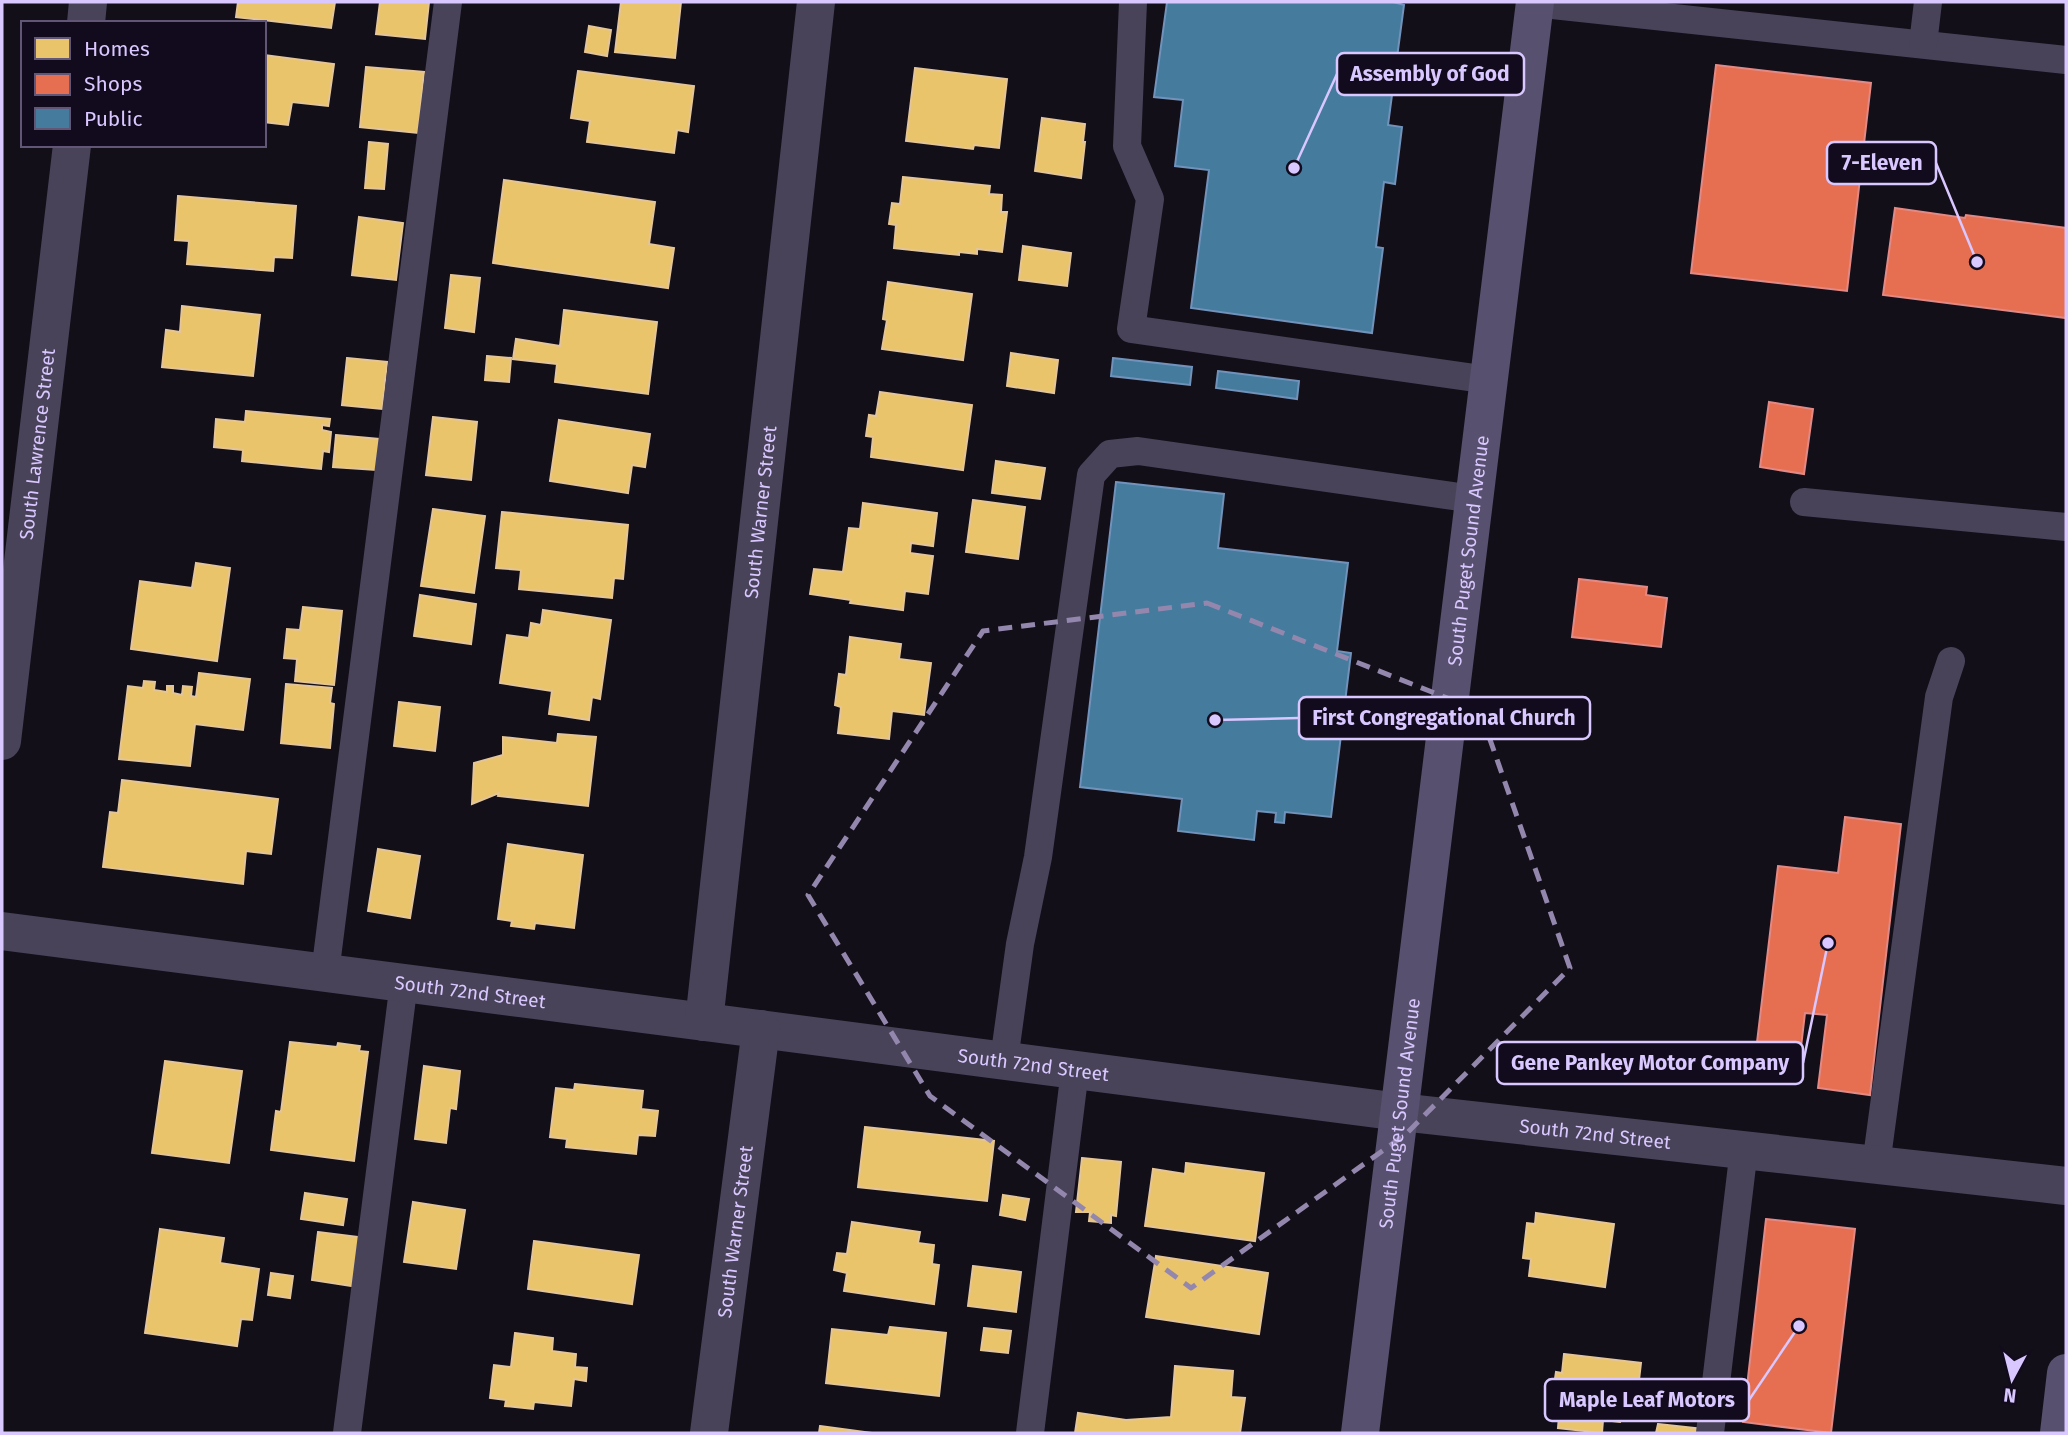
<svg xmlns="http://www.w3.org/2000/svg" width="2068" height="1435" viewBox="0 0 2068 1435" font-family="'Fira Sans',sans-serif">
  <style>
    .homes { fill: #e9c46a; stroke: #e4c597; stroke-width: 2 }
    .shops { fill: #e76f51; stroke: #e38985; stroke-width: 2 }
    .public { fill: #457b9d; stroke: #7192ba; stroke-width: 2 }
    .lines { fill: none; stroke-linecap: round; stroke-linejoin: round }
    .lane { stroke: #49435a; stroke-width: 28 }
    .street { stroke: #49435a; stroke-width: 38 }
    .secondary { stroke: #57506e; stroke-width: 38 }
    .marked { fill: none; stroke: #9487ae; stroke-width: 5; stroke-dasharray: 14 9; stroke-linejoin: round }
    .labels { text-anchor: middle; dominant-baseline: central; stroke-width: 7; stroke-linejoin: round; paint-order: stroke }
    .street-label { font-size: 19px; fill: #d9c7ff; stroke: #120b1d }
    .leader { fill: none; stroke: #d9c7ff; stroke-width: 2.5 }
    .callout-dot { fill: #d9c7ff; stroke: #120b1d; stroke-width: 2.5 }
    .callout { fill: #120b1d; stroke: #d9c7ff; stroke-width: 2.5 }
    .callout-label { font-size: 21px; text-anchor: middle; font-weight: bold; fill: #d9c7ff }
  </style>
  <rect width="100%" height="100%" fill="#130f19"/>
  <g class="homes">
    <path d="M238,2h97l-4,26 -95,-11z"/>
    <path d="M380,2h49l-4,37 -49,-5z"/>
    <path d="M621,2h60l-6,56 -60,-6z"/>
    <path d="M589,26l22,4 -4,26 -22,-4z"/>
    <path d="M264,55l70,9 -6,42 -36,-4 -4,23 -24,-3z"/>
    <path d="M366,67l58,5 -6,61 -58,-6z"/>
    <path d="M915,68l92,11 -8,69 -25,-3 -1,4 -67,-8z"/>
    <path d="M578,71l116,15 -6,46 -11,-2 -3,23 -87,-11 3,-21 -19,-3z"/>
    <path d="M1042,118l43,6 -2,18h2l-4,36 -46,-7z"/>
    <path d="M369,142l19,2 -4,45 -19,-1z"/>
    <path d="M903,177l87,9 -1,8 13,1 -1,17h6l-5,40 -25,-3v5l-18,-2v3l-65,-7 2,-23 -7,-1 3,-21 8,1z"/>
    <path d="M504,180l151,22 -6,42 25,4 -6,40 -175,-25z"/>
    <path d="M178,196l118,10 -4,52 -18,-1 -1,14 -86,-7 2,-23 -14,-1z"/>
    <path d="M359,217l44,6 -7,57 -44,-5z"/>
    <path d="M1023,246l48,7 -4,33 -48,-6z"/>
    <path d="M451,275l29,3 -6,54 -29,-4z"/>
    <path d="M888,282l84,12 -9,66 -81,-11 5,-29 -4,-1z"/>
    <path d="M182,306l78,9 -7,61 -91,-9 4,-37 14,2z"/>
    <path d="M564,310l93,12 -9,72 -93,-12 2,-18 -44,-5 3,-20 44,7z"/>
    <path d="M1011,353l47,7 -4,33 -47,-7z"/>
    <path d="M487,356l24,2 -2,24 -24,-2z"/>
    <path d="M347,358l40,4 -5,47 -40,-4z"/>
    <path d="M880,392l92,13 -9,65 -92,-13 2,-20 -7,-1 3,-21 7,1z"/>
    <path d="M246,411l84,8 -1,7 -7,-1v5l9,2 -2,20 -6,-1 -2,18 -79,-8 1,-11 -29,-3 2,-28 29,3z"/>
    <path d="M433,417l44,5 -6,58 -45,-5z"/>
    <path d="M559,420l91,14 -5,33 -13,-2 -4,28 -78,-12z"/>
    <path d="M336,435l43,4 -3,31 -43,-3z"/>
    <path d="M996,461l49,7 -5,31 -48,-6z"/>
    <path d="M973,500l52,7 -7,52 -52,-7z"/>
    <path d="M863,503l74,10 -4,33 -22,-3 -1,10 23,3 -5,38 -23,-3 -2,19 -53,-7 1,-3 -41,-6 4,-25 29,3 6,-44 11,1z"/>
    <path d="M433,509l52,7 -11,77 -53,-7z"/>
    <path d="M502,512l126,13 -5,54 -9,-1 -2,20 -93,-9 2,-19 -25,-2z"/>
    <path d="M196,563l34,5 -13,93 -86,-12 9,-68 52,7z"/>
    <path d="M420,595l56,9 -5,40 -57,-8z"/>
    <path d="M303,607l39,4 -8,74 -39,-4 2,-22 -13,-1 3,-29 13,1z"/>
    <path d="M543,610l68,10 -11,79 -8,-2 -3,23 -40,-6 3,-23 -52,-8 7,-48 22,3 2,-15 10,2z"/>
    <path d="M850,637l51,7 -2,15 32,4 -7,52 -32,-4 -3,28 -51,-6 3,-26 -6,-2 4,-31 7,1z"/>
    <path d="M199,673l51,6 -7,51 -48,-6 -5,42 -71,-7 9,-73 15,2 1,-7 11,1 -1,8 13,2v-6h6v7l9,2 1,-9 9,1 -1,9 5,1z"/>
    <path d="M286,684l46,4 -2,15 4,1 -4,44 -49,-5z"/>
    <path d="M399,702l41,5 -5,44 -41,-5z"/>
    <path d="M558,734l38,3 -8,69 -90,-10 1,-3 -27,11 2,-41 29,-8v-18l54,6z"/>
    <path d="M122,780l156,19 -7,55 -25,-3 -3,33 -140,-17 7,-55 8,1z"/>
    <path d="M508,844l75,11 -9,73 -39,-5 -1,6 -23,-3 1,-5 -14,-2z"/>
    <path d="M378,849l42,7 -10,62 -42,-7z"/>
    <path d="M290,1042l47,5 1,-4 22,3 -1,5 9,1 -14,109 -83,-11 5,-39 5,1z"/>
    <path d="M165,1061l77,10 -13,92 -77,-10z"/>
    <path d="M424,1066l36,5 -4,38 -6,-1 -4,35 -31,-4z"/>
    <path d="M575,1084l68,7 -2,18 17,2 -3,25 -17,-1 -2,19 -70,-7 1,-8 -17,-2 6,-49 18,2z"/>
    <path d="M865,1127l129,14 -7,60 -129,-14z"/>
    <path d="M1082,1158l39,4 -5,54 -5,-1v8l-22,-2 1,-9h-14z"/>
    <path d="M1186,1163l78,10 -9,68 -110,-15 8,-57 32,5z"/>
    <path d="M305,1193l42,6 -4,26 -42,-6z"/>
    <path d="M1003,1195l26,4 -4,21 -25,-5z"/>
    <path d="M413,1202l52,8 -9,59 -52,-7z"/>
    <path d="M1536,1213l78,11 -9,63 -76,-11 2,-17 -8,-1 4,-35 8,1z"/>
    <path d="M852,1222l68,10 -2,11 16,2 -2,19 7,1 -5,39 -90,-13 3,-18 -13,-3 3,-17 10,1z"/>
    <path d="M160,1229l64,9 -4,25 39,6 -7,51 -11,-1 -4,27 -92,-13z"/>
    <path d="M318,1232l41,5 -7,49 -40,-6z"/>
    <path d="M534,1241l105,14 -7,49 -104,-15z"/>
    <path d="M1156,1256l112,17 -9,61 -113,-17z"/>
    <path d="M973,1266l48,6 -5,40 -48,-6z"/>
    <path d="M271,1273l22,3 -3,22 -22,-3z"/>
    <path d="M890,1327l56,6 -7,63 -113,-13 6,-54 56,6z"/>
    <path d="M984,1328l27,3 -3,22 -27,-3z"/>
    <path d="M515,1333l38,5 -1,13 24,3 -1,13 12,1 -1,13 -12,-2 -3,27 -37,-4 -1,7 -28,-3 1,-6 -16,-2 4,-33 17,2z"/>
    <path d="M1564,1354l77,9 -4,34 -14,-2 -3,27 -17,-2 -1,13 -44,-5 3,-35 -8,-1 3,-20 6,1z"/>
    <path d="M1175,1366l58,5 -2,26 14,1 -5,35h-165l3,-20 48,7 45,-3z"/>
    <path d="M1658,1424l45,5v4h-47z"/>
    <path d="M820,1426l52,7h-53z"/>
  </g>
  <g class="shops">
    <path d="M1716,65l155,18 -24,208 -156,-18z"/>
    <path d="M1895,208l70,10 1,-3 100,13v90l-183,-23z"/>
    <path d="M1769,402l44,7 -9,65 -44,-7z"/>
    <path d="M1579,579l68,8 -1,8 21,3 -6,49 -89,-10z"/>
    <path d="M1845,817l56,7 -31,271 -52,-7 9,-73 -22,-2 -8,68 -44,-5 25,-210 60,7z"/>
    <path d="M1766,1219l89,10 -24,204 -88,-11z"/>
  </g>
  <g class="public">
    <path d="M1167,2h226l11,3 -16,120 14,2 -7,57 -11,-2 -8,65 7,1 -11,85 -181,-25 18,-138 -34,-4 8,-66 -29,-3z"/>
    <path d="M1113,358l79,9 -2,18 -79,-9z"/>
    <path d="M1218,371l81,10 -2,18 -81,-11z"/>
    <path d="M1116,482l108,12 -6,54 130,15 -11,88 14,2 -20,164 -46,-5 -1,11 -9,-1 1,-9 -19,-2 -3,29 -76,-9 4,-32 -102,-12z"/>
  </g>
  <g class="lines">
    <g class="lane">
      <path d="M1133,2l-6,144 23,53 -19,130 358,51"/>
      <path d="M1534,3l532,57"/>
      <path d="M1923,44l5,-42"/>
      <path d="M1804,502l262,25"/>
      <path d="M325,973l123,-971"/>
      <path d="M1004,1060l16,-116 18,-87 53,-382 19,-21 28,-3 336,48"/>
      <path d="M1876,1165l63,-468 12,-36"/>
      <path d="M347,1433l57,-451"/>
      <path d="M1030,1433l45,-363"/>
      <path d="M1710,1433l34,-284"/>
    </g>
    <g class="street">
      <path d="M86,23l2,-21"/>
      <path id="s1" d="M2,741l70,-596"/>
      <path id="s2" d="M2,931l1398,181 666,74"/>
      <path id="s3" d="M704,1022l112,-1020"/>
      <path id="s4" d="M709,1433l52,-404"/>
    </g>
    <g class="secondary">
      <path id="s5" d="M1360,1433l175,-1431"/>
      <path d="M2059,1433l7,-60"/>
    </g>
  </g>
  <path class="marked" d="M1207,603l273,108 90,257 -164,166 -215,154 -261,-192 -122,-201 175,-264z"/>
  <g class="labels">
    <g class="street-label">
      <text stroke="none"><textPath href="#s1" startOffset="299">South Lawrence Street</textPath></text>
      <text stroke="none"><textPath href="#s3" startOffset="513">South Warner Street</textPath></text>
      <text stroke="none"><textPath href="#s5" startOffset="889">South Puget Sound Avenue</textPath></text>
      <text stroke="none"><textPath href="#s2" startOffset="472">South 72nd Street</textPath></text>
      <text stroke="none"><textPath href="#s2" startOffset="1040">South 72nd Street</textPath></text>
      <text stroke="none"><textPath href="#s5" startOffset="322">South Puget Sound Avenue</textPath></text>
      <text stroke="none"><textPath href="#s2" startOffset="1606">South 72nd Street</textPath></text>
      <text stroke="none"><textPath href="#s4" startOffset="203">South Warner Street</textPath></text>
    </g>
  </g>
  <path class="leader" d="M1294 168L1337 74M1977 262L1936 163M1215 720L1299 718M1828 943L1803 1063M1799 1326L1749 1400"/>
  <g class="callout-dot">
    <circle cx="1294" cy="168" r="7"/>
    <circle cx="1977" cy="262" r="7"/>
    <circle cx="1215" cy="720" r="7"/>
    <circle cx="1828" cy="943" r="7"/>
    <circle cx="1799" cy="1326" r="7"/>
  </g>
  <g class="callout">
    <rect x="1337" y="53" width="187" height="42" rx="7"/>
    <rect x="1827" y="142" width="109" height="42" rx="7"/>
    <rect x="1299" y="697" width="291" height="42" rx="7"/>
    <rect x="1497" y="1042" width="306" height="42" rx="7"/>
    <rect x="1545" y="1379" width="204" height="42" rx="7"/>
  </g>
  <g class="callout-label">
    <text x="1430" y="81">Assembly of God</text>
    <text x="1882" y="170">7-Eleven</text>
    <text x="1444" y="725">First Congregational Church</text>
    <text x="1650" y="1070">Gene Pankey Motor Company</text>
    <text x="1647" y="1407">Maple Leaf Motors</text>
  </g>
  <rect width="2068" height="1435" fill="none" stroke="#d9c7ff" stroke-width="7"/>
  <rect x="21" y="21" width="245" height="126" fill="#120b1d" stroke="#625677" stroke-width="2"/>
  <rect x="35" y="38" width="35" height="21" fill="#e9c46a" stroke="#625677" stroke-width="2"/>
  <text x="84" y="56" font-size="21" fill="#d9c7ff">Homes</text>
  <rect x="35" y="74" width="35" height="21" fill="#e76f51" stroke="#625677" stroke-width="2"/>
  <text x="84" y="91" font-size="21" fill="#d9c7ff">Shops</text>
  <rect x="35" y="108" width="35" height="21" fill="#457b9d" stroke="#625677" stroke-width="2"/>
  <text x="84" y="126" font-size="21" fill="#d9c7ff">Public</text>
  <g transform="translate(2012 1379) rotate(187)" stroke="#120b1d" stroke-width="5" paint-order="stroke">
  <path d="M0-5L12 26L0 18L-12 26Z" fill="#d9c7ff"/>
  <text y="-10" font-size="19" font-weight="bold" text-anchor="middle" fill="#d9c7ff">N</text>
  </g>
</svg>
